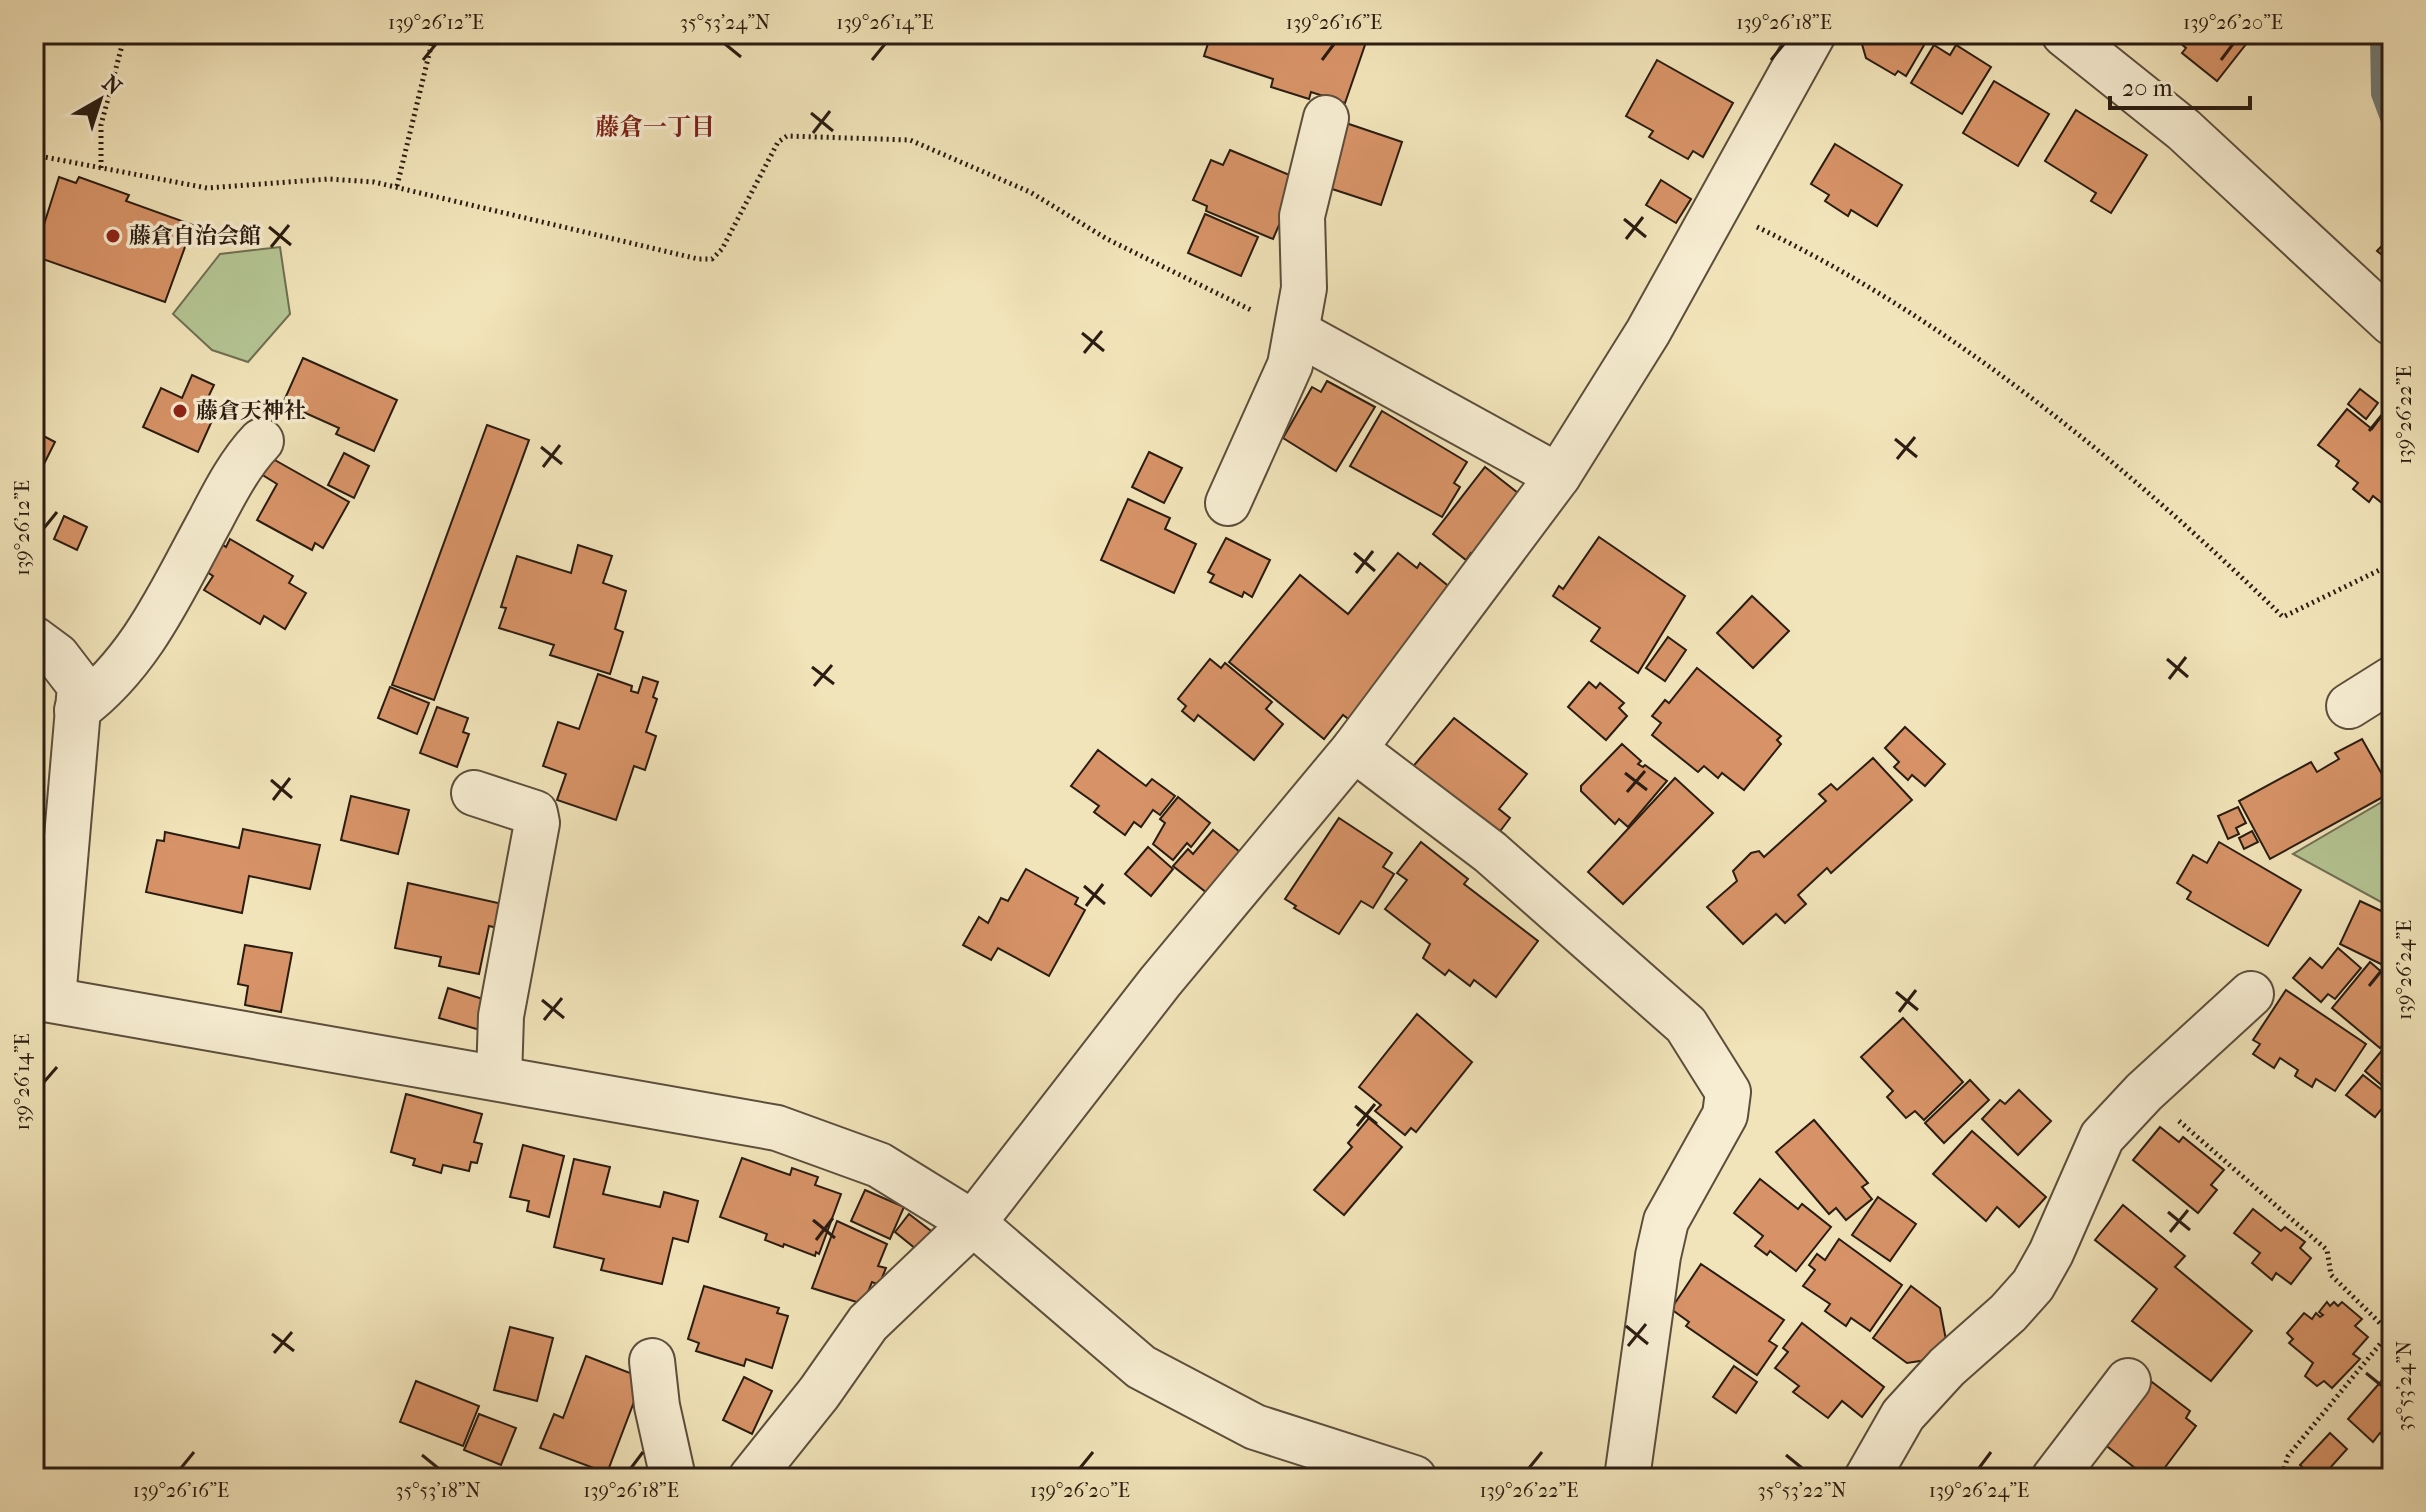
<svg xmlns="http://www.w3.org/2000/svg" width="2426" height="1512" viewBox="0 0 2426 1512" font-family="'IM FELL French Canon','Noto Serif JP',serif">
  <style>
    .green { fill: #b5c594; stroke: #707053; stroke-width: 2 }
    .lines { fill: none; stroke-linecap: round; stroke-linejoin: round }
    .stream { stroke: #727b78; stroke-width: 14 }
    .building { fill: #d79367; stroke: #2a1c12; stroke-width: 2 }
    .minor-casing { stroke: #5c4e3c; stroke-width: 48 }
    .path { stroke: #2a1c12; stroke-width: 5; stroke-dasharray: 2 4; stroke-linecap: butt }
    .minor { stroke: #f7edd2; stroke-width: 44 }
    .ticks { fill: none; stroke: #2a1c12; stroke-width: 3 }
    .poi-dot { fill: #8f2418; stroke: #f7edd2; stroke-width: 3 }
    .labels { text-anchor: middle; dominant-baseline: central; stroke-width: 7; stroke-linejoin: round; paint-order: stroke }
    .poi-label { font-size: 22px; font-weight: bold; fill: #2a1c12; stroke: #f7edd2; text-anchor: start }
    .neighbourhood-label { font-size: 24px; font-weight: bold; fill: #7a1f14; stroke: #f7edd2 }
    .neatline { fill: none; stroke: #2a1c12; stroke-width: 3 }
    .ticks-label { font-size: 20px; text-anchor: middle; fill: #2a1c12 }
  </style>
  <rect width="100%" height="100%" fill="#f2e4ba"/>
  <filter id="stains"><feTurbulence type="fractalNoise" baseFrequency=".0025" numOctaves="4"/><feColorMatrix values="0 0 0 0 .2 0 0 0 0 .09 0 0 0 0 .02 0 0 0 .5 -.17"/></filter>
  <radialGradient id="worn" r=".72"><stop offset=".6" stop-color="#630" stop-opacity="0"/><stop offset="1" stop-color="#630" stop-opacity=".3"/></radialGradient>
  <g class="green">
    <path d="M280,247l10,67 -42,48 -36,-12 -39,-36 47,-60z"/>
    <path d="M2392,796v112l-99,-54z"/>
  </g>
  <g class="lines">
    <path class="stream" d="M2377,34l1,60 14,38"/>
  </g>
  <g class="building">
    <path d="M1211,34h133l22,8 -21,61 -34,-11 -2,7 -38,-12 2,-8 -69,-23z"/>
    <path d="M1859,34h70l1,1 -24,41 -8,-5 -3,4 -29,-17z"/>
    <path d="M2159,34h95l-37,47 -35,-28 4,-5 -11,-9 -4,5z"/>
    <path d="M1934,45l16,10 6,-10 35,22 -29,47 -51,-31z"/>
    <path d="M1657,60l76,43 -30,54 -10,-6 -5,8 -39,-22 4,-6 -27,-15z"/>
    <path d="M1994,81l55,33 -31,52 -55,-33z"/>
    <path d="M2076,110l71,45 -36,58 -20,-12 5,-8 -51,-32z"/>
    <path d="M1343,122l59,20 -21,63 -58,-19z"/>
    <path d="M1835,144l67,41 -25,41 -26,-16 -3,6 -23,-15 4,-6 -18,-11z"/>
    <path d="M1230,150l69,29 -26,60 -67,-28 1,-5 -14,-6 18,-40 12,5z"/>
    <path d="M59,177l17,6 3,-6 50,18 -3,6 67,24 -28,77 -131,-46z"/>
    <path d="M1661,180l30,19 -15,24 -30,-18z"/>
    <path d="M1205,214l53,23 -17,39 -53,-23z"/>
    <path d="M2392,235v28l-15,-12z"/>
    <path d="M303,358l94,42 -23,51 -38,-17 3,-6 -56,-25z"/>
    <path d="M192,375l22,10 -11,23 12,6 -17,38 -55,-25 18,-39 21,10z"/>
    <path d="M1327,381l48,26 -39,64 -53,-33 29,-51 9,5z"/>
    <path d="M2360,389l18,14 -12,16 -18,-15z"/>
    <path d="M2347,409l25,20 9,-12 11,8v86l-19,-15 -4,6 -16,-13 5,-6 -22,-17 3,-5 -21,-16z"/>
    <path d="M1382,411l85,51 -13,21 6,4 -18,30 -92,-51z"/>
    <path d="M487,425l42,15 -95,260 -42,-15z"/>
    <path d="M34,431l21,11 -15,30 -6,-3z"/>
    <path d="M1149,452l33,16 -18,35 -32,-16z"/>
    <path d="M344,453l25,13 -15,32 -26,-13z"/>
    <path d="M273,459l76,43 -26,46 -8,-5 -3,7 -55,-30 20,-36 -16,-10z"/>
    <path d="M1485,467l42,33 -47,60 -9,-7 -5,7 -33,-26z"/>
    <path d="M1128,499l42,19 -5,11 31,15 -22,49 -73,-33z"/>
    <path d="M64,516l23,11 -10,23 -23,-11z"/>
    <path d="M1599,537l86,59 -47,77 -47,-32 9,-13 -47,-32 6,-10 4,3z"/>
    <path d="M1226,538l44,22 -18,37 -8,-5 -2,5 -32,-15 4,-7 -6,-3z"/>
    <path d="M230,539l63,37 -4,7 17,10 -21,36 -21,-13 -4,8 -56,-34 9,-14 -9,-6 16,-27 6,4z"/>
    <path d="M578,545l34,11 -9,27 23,8 -11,38 8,3 -13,42 -60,-19 4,-10 -55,-17 7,-20 -5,-1 16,-51 54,17z"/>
    <path d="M1398,553l19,15 3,-5 37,30 -106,128 -8,-6 -19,24 -95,-77 71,-87 48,39z"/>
    <path d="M1752,596l37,35 -36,37 -36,-35z"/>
    <path d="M1668,637l18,13 -21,31 -19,-13z"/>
    <path d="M1210,659l11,9 4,-5 47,39 -6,7 17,15 -29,36 -56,-45 -4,6 -12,-10 4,-5 -8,-7z"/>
    <path d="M1697,668l84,68 -4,4 4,4 -37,46 -22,-17 -4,5 -14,-12 -6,6 -46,-37 9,-12 -9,-7 13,-16 4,3z"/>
    <path d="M598,674l34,12 -1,5 7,2 5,-16 15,5 -5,15 4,2 -11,33 10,4 -11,34 -11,-4 -18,54 -59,-20 9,-26 -23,-8 15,-44 21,7z"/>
    <path d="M1589,682l7,6 4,-5 24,20 -5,5 8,8 -21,24 -38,-33z"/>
    <path d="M390,687l39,16 -12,31 -39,-16z"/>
    <path d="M437,707l31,11 -5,14 6,2 -12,33 -37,-14z"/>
    <path d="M1454,718l73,56 -28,35 11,9 -12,16 -93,-58z"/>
    <path d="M1905,727l40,37 -20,22 -13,-11 -4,5 -14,-13 5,-5 -14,-14z"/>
    <path d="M2362,739l30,53 -122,67 -31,-58 72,-39 6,10 22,-13 -4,-6z"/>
    <path d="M1622,744l19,17 -3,3 5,3 2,-2 22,16 -39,46 -9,-8 -4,5 -34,-33v-5z"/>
    <path d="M1098,750l48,36 6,-7 23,17 -15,19 -7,-5 -12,17 -7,-5 -9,13 -31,-23 5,-6 -28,-20z"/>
    <path d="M1873,758l39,42 -81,73 -4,-5 -29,27 8,9 -21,19 -9,-9 -33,30 -36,-37 30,-26 -4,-10 18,-18 8,-2 5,6 62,-56 -7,-7 12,-10 6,6z"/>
    <path d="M1675,778l38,35 -90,91 -35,-32z"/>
    <path d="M351,796l58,14 -11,44 -57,-14z"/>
    <path d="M1178,797l32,26 -19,24 -4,-4 -14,17 -20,-16 12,-21 -5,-4z"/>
    <path d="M2238,807l8,16 -10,5 3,6 -11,5 -10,-23z"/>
    <path d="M1339,818l53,35 -9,14 11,7 -21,34 -12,-7 -22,33 -45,-26 2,-2 -11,-7z"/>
    <path d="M243,829l77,16 -10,44 -61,-13 -7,37 -96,-21 11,-52 7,1 1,-9 74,16z"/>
    <path d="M1213,830l27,22 -33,41 -34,-27 15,-17 5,5z"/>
    <path d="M2252,831l6,11 -14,7 -5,-11z"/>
    <path d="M1421,842l47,37 -4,5 74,57 -42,56 -22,-17 -4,6 -21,-16 -4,5 -22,-17 7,-14 -45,-35 22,-29 -10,-7z"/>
    <path d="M2219,842l82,48 -33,56 -81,-47 4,-7 -14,-9 16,-28 14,8z"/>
    <path d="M1148,847l25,22 -22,27 -26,-22z"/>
    <path d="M1026,869l52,29 -3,6 10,6 -36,66 -51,-28 -7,12 -28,-15 16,-28 9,6 13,-25 7,3z"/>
    <path d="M408,883l99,22 -5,24 -13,-3 -10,48 -40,-8 2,-9 -46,-9z"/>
    <path d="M2360,901l32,15v47l-5,4 -47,-23z"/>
    <path d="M245,945l47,8 -11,59 -36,-7 3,-19 -10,-2z"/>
    <path d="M2338,948l23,20 -26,31 -7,-5 -7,8 -28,-24 17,-20 12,10z"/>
    <path d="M2370,962l14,12 8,-5v64l-12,15 -48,-40z"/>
    <path d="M448,988l41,13 -9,29 -41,-12z"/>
    <path d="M2286,990l80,54 -31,47 -19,-12 -4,8 -17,-11 3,-6 -18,-12 -6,10 -21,-14 7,-10 -7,-4z"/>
    <path d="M1417,1014l55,48 -56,70 -5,-4 -6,7 -30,-24 6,-6 -22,-18z"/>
    <path d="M1903,1018l60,64 -39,38 -9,-9 -9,7 -19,-21 6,-6 -32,-34z"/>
    <path d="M2392,1038v56l-27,-23z"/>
    <path d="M2363,1075l28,22 -16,20 -29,-22z"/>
    <path d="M1970,1080l19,20 -45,43 -19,-20z"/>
    <path d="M2019,1090l32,31 -33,34 -36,-36 18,-19 5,4z"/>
    <path d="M406,1094l76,20 -8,28 8,2 -5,19 -6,-1 -2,9 -26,-6 -2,8 -28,-8 2,-6 -24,-7z"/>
    <path d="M1369,1118l33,29 -58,68 -30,-25 38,-43 -4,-4z"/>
    <path d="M1814,1120l54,63 -6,4 10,12 -26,21 -10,-12 -7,6 -53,-62z"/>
    <path d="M2160,1127l19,15 4,-5 41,33 -13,15 6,5 -19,23 -65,-53z"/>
    <path d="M1972,1131l74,66 -27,30 -22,-20 -11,14 -53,-47z"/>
    <path d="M523,1145l41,11 -15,61 -22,-6 2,-10 -19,-4z"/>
    <path d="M742,1158l48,17 2,-7 26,9 -3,8 26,9 -22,60 -3,-2 -1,4 -31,-12 -1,3 -18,-7 2,-6 -47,-17z"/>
    <path d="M574,1159l36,8 -7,27 57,13 4,-15 34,9 -10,41 -15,-4 -11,46 -61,-14 3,-11 -50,-12z"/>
    <path d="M1760,1179l38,30 4,-5 29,23 -35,44 -26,-20 -3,4 -12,-9 8,-10 -29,-23z"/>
    <path d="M865,1190l39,17 -14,32 -39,-18z"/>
    <path d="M1878,1197l38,27 -26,37 -38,-26z"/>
    <path d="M2123,1205l62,51 -10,11 77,64 -41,50 -79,-60 25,-32 -62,-49z"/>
    <path d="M2253,1209l28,22 4,-4 20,15 -5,6 11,10 -20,26 -15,-11 -4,7 -20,-17 8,-10 -26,-20z"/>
    <path d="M909,1214l26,20 -14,19 -26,-21z"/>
    <path d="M837,1221l50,23 -9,22 8,2 -7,17 -7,-3 -9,22 -51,-16z"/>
    <path d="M1839,1239l63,46 -32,46 -19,-13 -5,8 -21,-15 5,-7 -27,-18 12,-16 -6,-5 8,-11 8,6z"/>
    <path d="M1701,1264l83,56 -15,21 8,5 -20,29 -71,-49 3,-4 -18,-13z"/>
    <path d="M704,1286l75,22 -2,5 11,3 -16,52 -26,-9 -2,7 -48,-15 3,-8 -11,-4z"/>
    <path d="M1911,1286l29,22 6,32 -13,19 -26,4 -34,-25z"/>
    <path d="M2327,1302l3,4 4,-4 4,4 4,-4 20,17 -7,7 13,11 -15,17 7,5 -28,29 -8,-7 -7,5 -12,-10 8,-13 -24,-20 4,-4 -6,-6 17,-20 8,6 4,-6 4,4 3,-2 -4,-3z"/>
    <path d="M1802,1323l82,64 -22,30 -20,-16 -14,17 -35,-26 6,-6 -24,-18 13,-16 -5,-4z"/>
    <path d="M510,1327l43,11 -16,63 -43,-11z"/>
    <path d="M586,1356l57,22 -36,95 -67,-25 14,-34 9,4z"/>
    <path d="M1734,1366l23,16 -21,31 -23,-16z"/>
    <path d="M2392,1369v75l-12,-11 -7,9 -25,-23z"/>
    <path d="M744,1377l28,14 -20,43 -29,-14z"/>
    <path d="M416,1381l63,25 -16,40 -63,-24z"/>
    <path d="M2152,1382l38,29 -4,7 10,8 -39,52h-9l-44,-34z"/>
    <path d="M479,1414l37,14 -15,37 -37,-15z"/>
    <path d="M2330,1433l17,16 -26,29h-7l-14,-13z"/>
  </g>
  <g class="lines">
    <g class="minor-casing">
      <g id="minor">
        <path d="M2064,34l120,96 208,193"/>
        <path d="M1298,333l260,143"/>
        <path d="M1228,503l62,-138 14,-77 -2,-72 24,-98"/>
        <path d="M34,639l23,17 23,30 -27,313"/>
        <path d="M2349,706l43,-27"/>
        <path d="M77,710c65,-48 96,-122 134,-191 14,-27 29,-56 50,-78"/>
        <path d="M1354,749l136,103 196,173 42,67 -3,23 -59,106 -8,35 -31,222"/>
        <path d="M474,793l61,20 2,10 -36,193 -2,62"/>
        <path d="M34,997l743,131 102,37 94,58 168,144 114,60 159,51"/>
        <path d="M652,1361l5,45 16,72"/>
        <path d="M751,1478l68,-85 49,-70 105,-100 187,-241 194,-233 204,-273 90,-144 165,-298"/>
        <path d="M1867,1478l36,-63 44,-48 61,-54 25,-28 18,-32 51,-116 42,-45 107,-98"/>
        <path d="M2054,1478l74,-97"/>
      </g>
    </g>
    <g class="path">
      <path d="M34,155l173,33 122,-9 45,3 324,77h14l10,-10 56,-107 9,-6 123,4 120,52 77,47 146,72"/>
      <path d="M101,168v-43l24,-91"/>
      <path d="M397,186l37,-152"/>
      <path d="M1757,227c193,92 373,241 526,390l109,-53"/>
      <path d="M2179,1121l148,129 4,25 61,60"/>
      <path d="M2291,1478l-7,-9 4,-13 102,-124"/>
    </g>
    <use href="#minor" class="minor"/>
  </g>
  <path class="ticks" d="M725,44l16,13M423,60l13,-16M872,60l13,-16M1322,60l12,-16M1771,60l13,-16M2221,60l12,-16M811,113l22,18M813,133l17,-22M1624,219l22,18M269,227l22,18M1626,239l17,-22M271,247l18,-22M1082,333l22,18M1084,353l18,-22M2369,431l13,-16M1895,439l22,18M541,447l21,17M1897,459l18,-22M543,467l17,-22M44,528l13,-16M1354,553l21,18M1356,573l17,-22M2167,659l21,18M812,667l22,17M2169,679l17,-22M814,686l18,-21M1625,773l22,17M271,780l21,18M1627,792l18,-21M273,800l17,-22M1084,886l21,18M1086,906l17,-22M2369,986l13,-16M1896,992l22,18M542,1000l22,18M1899,1012l17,-22M544,1020l18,-22M44,1082l13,-15M1355,1106l22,18M1357,1126l18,-22M2168,1212l22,18M813,1220l22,18M2170,1232l18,-22M816,1240l17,-22M1626,1326l22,18M272,1334l22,17M1628,1346l18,-22M274,1353l18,-21M2366,1373l16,13M422,1455l16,13M1786,1455l16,13M181,1468l13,-16M631,1468l12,-16M1080,1468l13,-16M1529,1468l13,-16M1979,1468l12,-16"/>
  <g class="poi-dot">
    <circle cx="113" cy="236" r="8"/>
    <circle cx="180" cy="411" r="8"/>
  </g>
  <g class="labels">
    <g class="poi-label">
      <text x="129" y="236">藤倉自治会館</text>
      <text x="196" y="411">藤倉天神社</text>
    </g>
    <g class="neighbourhood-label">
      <text x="655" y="127">藤倉一丁目</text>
    </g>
  </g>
  <rect width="2426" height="1512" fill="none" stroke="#f2e4ba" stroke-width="88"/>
  <g transform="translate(100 100) rotate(39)" stroke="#f7edd2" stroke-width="6" paint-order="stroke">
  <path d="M0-6L14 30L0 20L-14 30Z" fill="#2a1c12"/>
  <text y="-12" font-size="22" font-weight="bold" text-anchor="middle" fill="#2a1c12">N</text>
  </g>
  <path d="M2110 96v12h140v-12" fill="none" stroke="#2a1c12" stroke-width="4"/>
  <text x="2122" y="96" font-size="24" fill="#2a1c12" stroke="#f7edd2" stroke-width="6" paint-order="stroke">20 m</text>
  <rect x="44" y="44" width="2338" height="1424" class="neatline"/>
  <g class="ticks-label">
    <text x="436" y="29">139°26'12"E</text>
    <text x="725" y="29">35°53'24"N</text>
    <text x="885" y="29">139°26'14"E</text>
    <text x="1334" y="29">139°26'16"E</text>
    <text x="1784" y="29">139°26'18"E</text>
    <text x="2233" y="29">139°26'20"E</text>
    <text transform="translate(2404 415) rotate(-90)" y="7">139°26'22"E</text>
    <text transform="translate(22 528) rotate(-90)" y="7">139°26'12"E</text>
    <text transform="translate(2404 970) rotate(-90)" y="7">139°26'24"E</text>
    <text transform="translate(22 1082) rotate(-90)" y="7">139°26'14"E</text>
    <text transform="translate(2404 1386) rotate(-90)" y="7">35°53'24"N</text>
    <text x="181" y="1497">139°26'16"E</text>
    <text x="438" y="1497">35°53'18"N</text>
    <text x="631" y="1497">139°26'18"E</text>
    <text x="1080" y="1497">139°26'20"E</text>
    <text x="1529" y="1497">139°26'22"E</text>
    <text x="1802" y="1497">35°53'22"N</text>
    <text x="1979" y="1497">139°26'24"E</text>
  </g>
  <rect width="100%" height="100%" filter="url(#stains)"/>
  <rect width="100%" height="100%" fill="url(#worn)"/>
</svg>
